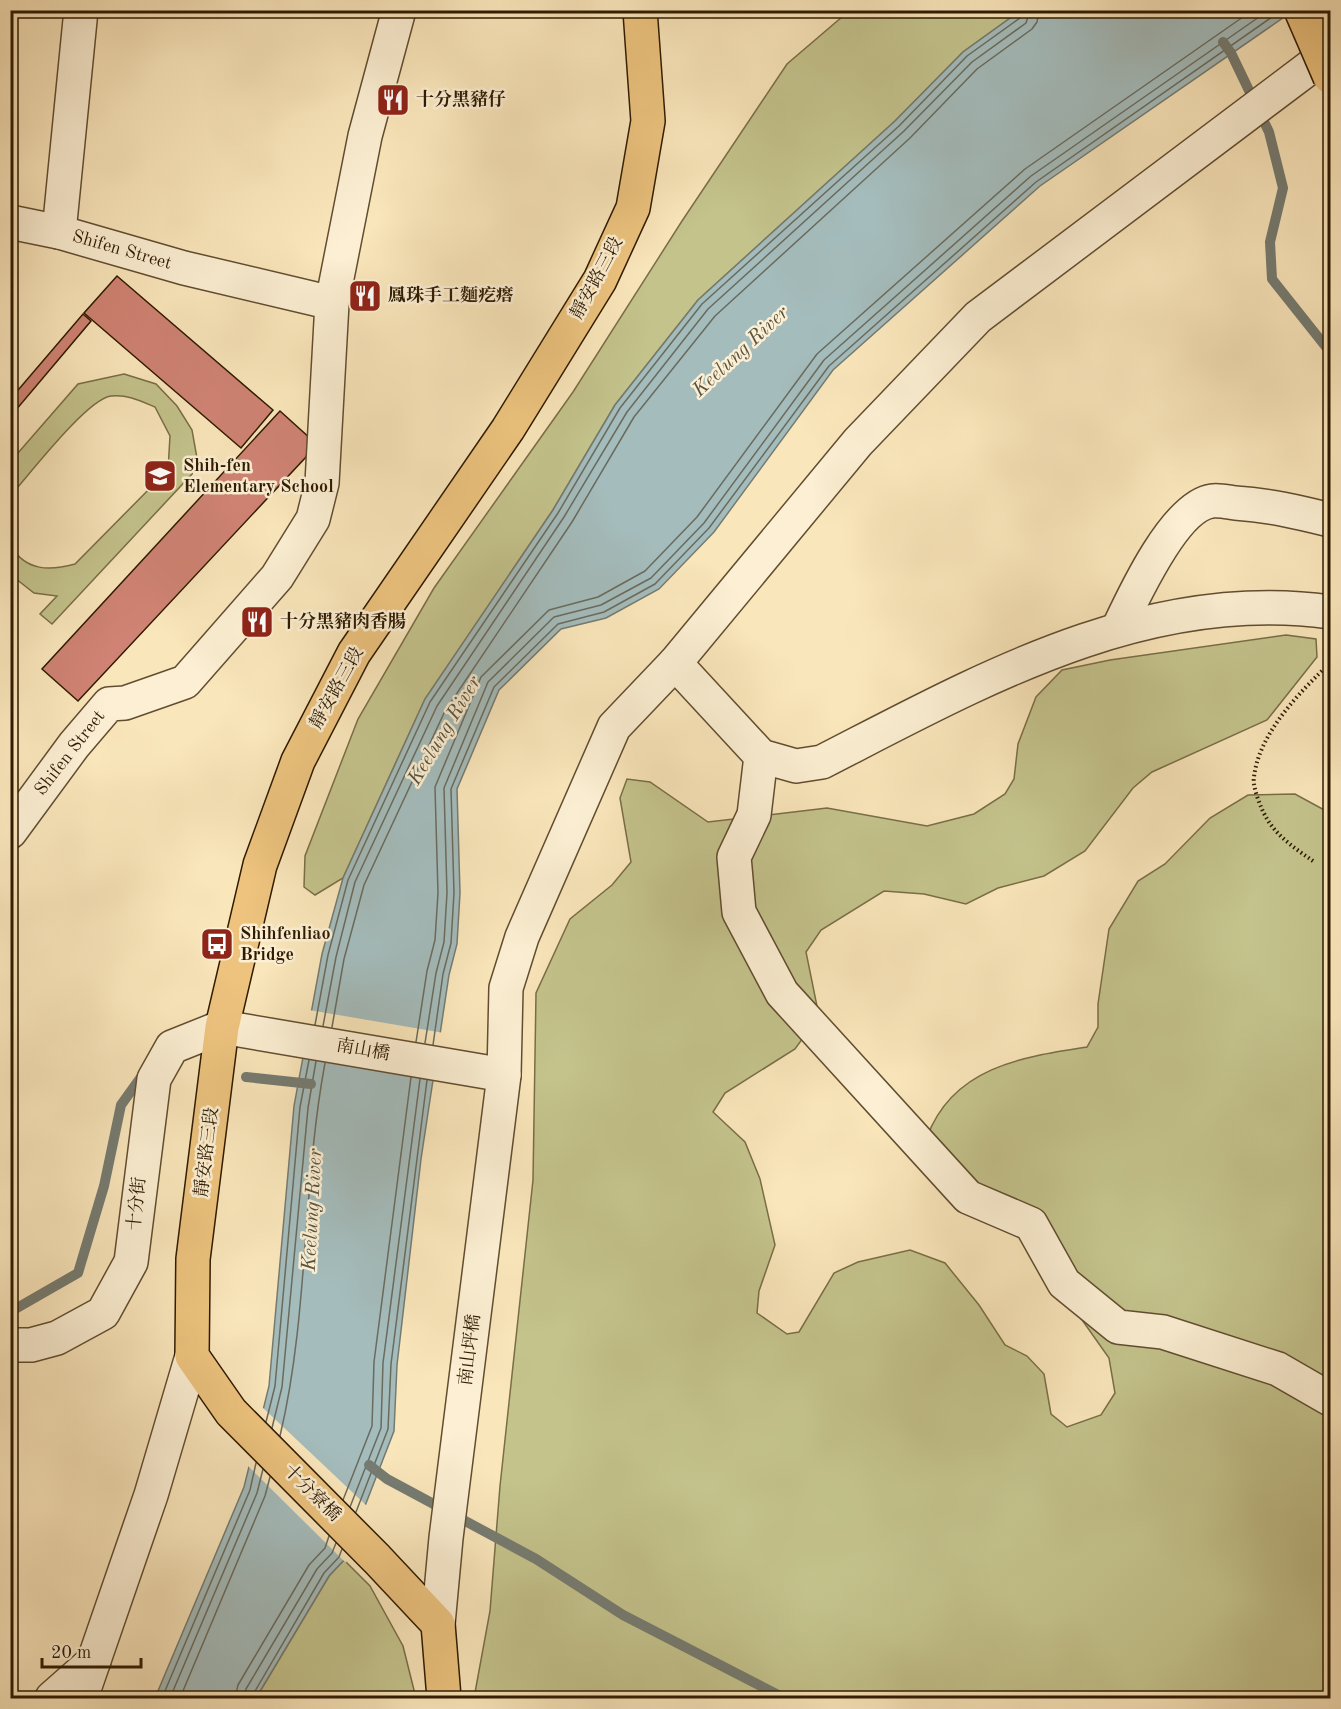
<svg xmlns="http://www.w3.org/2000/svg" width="1341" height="1709" viewBox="0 0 1341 1709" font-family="'Old Standard TT','Noto Serif TC',serif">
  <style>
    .green { fill: #c4c38c; stroke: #796e46; stroke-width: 1.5 }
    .water { fill: #a4bcbc; stroke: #757b71; stroke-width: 1.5 }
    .pier { fill: #fae6bb }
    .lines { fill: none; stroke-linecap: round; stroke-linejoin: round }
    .shore { stroke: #696b5e; stroke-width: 1.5 }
    .stream { stroke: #757b71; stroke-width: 10 }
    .building { fill: #d08374; stroke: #2e1a01; stroke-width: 1.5 }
    .minor-casing { stroke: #614d30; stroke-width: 36 }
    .major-casing { stroke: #2e1a01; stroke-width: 36 }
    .path { stroke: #2e1a01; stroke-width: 4; stroke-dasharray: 1.5 3; stroke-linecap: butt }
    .minor { stroke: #fcefd3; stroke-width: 33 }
    .major { stroke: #edc37e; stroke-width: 33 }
    .major-bridge-casing { stroke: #2e1a01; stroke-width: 36; stroke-linecap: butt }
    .major-bridge { stroke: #edc37e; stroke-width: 33 }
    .labels { text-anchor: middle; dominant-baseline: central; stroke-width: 5; stroke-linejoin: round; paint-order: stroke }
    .poi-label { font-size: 18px; font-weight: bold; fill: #2e1a01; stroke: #fcefd3; text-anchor: start }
    .street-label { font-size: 18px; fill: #2e1a01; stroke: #fcefd3 }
    .water-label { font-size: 20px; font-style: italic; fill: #575342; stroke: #fcefd3 }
  </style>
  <rect width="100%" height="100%" fill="#fae6bb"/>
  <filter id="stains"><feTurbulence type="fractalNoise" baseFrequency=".00333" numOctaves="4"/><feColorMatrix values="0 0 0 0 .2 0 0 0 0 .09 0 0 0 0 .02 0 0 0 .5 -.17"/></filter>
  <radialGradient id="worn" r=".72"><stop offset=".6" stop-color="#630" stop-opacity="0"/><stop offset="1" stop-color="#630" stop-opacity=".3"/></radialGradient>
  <g class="green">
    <path d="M849,11h171l-57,41 -68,69 -197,179 -83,105 -62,105 -128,189 -82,179 -28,17 -11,-8 1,-31 53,-137 76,-131 139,-196 109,-171 105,-157z"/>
    <path d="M124,374l32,10 21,22 15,24 5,28 -5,16 -140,150 -12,-10 17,-18 -23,-3 -23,-18v-28c16,24 38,24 64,17l93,-94 2,-34 -15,-29c-14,-6 -28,-13 -44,-11 -24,3 -82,79 -100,99v-34l67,-77z"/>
    <path d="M1286,635l30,4 1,18 -50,63 -115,52 -19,16 -48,63 -41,25 -46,12 -32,16 -42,-10 -40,-3 -63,39 -15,22 13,64 -24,33 -70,44 -12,19 32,30 15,37 15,66 -16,46 -2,22 30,21 12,-2 35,-59 24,-11 52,-12 35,13 34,42 26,40 22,11 17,18 7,40 16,13 34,-12 14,-22 -6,-35 -53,-75 -33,-68 -53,-25 -43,-53c26,-70 95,-80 160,-90l11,-20v-23l11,-75 29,-48 27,-17 45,-46 38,-23 47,-1 33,18 2,886h-856l16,-87 10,-125 33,-306 3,-187 34,-74 42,-34 19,-23 -11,-64 7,-19 23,3 58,40 119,-14 100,18 47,-12 31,-20 9,-15 4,-35 18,-47 26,-27 48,-10z"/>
    <path d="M344,1560l26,26 33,60 13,52h-160l73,-122z"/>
  </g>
  <path class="water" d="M1020,11h273l-253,175 -207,184 -119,162 -55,57 -53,29 -45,11 -62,61 -42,99 3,104 -3,51 -8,31 -28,184 -24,206 -3,66 -50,129 -15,16 -73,122h-101l89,-211 25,-101 25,-280 28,-152 21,-76 82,-179 128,-189 62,-105 83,-105 197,-179 68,-69z"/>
  <g class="pier">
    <path d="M309,1010l135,23 -7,44 -136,-24z"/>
    <path d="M261,1406l107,101 -22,56 -99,-98z"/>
  </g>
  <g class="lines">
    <g class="shore">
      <path d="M315,1025l13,-70 20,-75 82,-178 128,-189 62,-105 82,-104 197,-178 68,-70 53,-38 3,-8"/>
      <path d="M323,1026l13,-69 19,-75 82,-176 127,-189 63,-105 81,-103 196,-178 68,-69 54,-39 4,-13"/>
      <path d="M332,1027l12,-68 20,-74 81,-174 127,-189 62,-105 81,-101 195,-178 67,-69 55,-40 5,-7 2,-12"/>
      <path d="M416,1042l11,-71 8,-31 3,-47 -3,-106 46,-110 68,-67 49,-13 47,-26 52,-54 120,-163 208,-185 228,-159"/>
      <path d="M425,1043l11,-70 8,-31 3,-49 -3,-105 44,-106 66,-65 47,-12 50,-27 53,-55 120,-163 207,-184 238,-166"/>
      <path d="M433,1045l10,-71 8,-31 3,-50 -3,-104 43,-102 64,-63 46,-12 51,-28 54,-56 120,-162 207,-184 246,-172"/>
      <path d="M266,1422l9,-36 25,-279 9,-47"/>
      <path d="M272,1428l10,-41 26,-279 8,-47"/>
      <path d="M280,1436c29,-122 22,-250 45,-373"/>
      <path d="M343,1500l29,-74 2,-64 37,-285"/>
      <path d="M350,1507l31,-79 2,-65 37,-284"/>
      <path d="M356,1512l32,-83 3,-65 36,-284"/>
      <path d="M162,1698l88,-208 6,-27"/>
      <path d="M170,1698l87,-205 6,-24"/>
      <path d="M180,1698l85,-202 5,-19"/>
      <path d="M235,1698l3,-13 71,-120 16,-17 4,-12"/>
      <path d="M244,1698l2,-9 71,-120 15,-16 4,-10"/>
      <path d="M251,1698l73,-125 15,-16 3,-8"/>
    </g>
    <g class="stream">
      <path d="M1223,42l8,11 38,79 14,56 -13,54 2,37 58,73"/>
      <path d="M246,1077l65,7"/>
      <path d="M10,1312l68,-39 26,-87 17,-81 23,-32"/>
      <path d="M369,1465l18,14 149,80 87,56 161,83"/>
    </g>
  </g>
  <g class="building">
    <path d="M117,276l156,134 -32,38 -157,-135z"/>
    <path d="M83,314l8,7 -81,96v-23l3,2z"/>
    <path d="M280,411l32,29 -6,17 -228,244 -36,-32z"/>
  </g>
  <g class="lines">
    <g class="minor-casing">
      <g id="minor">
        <path d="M81,10l-22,222 125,36 148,35"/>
        <path d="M10,222l49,10"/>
        <path d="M1118,629c15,-32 57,-123 94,-128 7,-1 16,1 23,2 33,2 63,9 95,17"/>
        <path d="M675,663l183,-221 120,-125 352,-265"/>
        <path d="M761,756l-7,59 -20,42 5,55 43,81 186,204 63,27 33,59 54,44 45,5 115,37 52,30"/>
        <path d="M10,832l64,-87 35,-41 16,-1 60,-21 92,-105 36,-58 9,-36 10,-180 33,-167 34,-126"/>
        <path d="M10,1345h21l26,-7 46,-25 28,-51 23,-183 18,-32 50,-20 282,48"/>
        <path d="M438,1624l8,-86 58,-463 2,-87 16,-51 92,-210 61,-64 86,93 35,10 26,-4c158,-81 324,-176 508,-150"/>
        <path d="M52,1698l42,-37"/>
        <path d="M81,1698l70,-203 41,-139"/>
      </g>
    </g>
    <g class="major-casing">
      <path id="major" d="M444,1698l-6,-74 -61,-65 -146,-147 -39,-56 1,-97 29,-232 38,-162 38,-104 56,-108 154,-224 92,-149 33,-72 15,-87 -8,-111"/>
    </g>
    <path class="path" d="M1313,861c-17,-12 -37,-25 -47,-44 -5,-8 -14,-31 -12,-40 5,-44 46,-85 76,-114"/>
    <use href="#minor" class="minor"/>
    <use href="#major" class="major"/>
    <g class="major-bridge-casing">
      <path id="major-bridge" d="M1301,10l29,67"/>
    </g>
    <use href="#major-bridge" class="major-bridge"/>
  </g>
  <defs>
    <g id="restaurant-square" transform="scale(1.725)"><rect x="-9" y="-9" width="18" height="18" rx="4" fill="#8f2418" stroke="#fcefd3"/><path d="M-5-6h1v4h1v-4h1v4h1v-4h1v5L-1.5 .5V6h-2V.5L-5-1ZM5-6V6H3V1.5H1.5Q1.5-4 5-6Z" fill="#fff"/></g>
    <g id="school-square" transform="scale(1.725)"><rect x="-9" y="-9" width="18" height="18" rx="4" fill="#8f2418" stroke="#fcefd3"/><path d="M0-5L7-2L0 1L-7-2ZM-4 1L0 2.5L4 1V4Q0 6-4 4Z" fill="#fff"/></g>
    <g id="bus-square" transform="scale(1.725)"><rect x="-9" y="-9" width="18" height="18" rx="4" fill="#8f2418" stroke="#fcefd3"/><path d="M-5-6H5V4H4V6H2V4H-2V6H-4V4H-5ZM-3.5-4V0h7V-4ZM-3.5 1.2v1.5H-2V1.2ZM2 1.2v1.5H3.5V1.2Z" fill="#fff"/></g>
  </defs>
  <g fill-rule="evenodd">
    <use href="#restaurant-square" x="393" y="100"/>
    <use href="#restaurant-square" x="365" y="296"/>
    <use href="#school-square" x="160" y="476"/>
    <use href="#restaurant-square" x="257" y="622"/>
    <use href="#bus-square" x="217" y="944"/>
  </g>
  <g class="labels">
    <g class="poi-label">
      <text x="416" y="100">十分黑豬仔</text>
      <text x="388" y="296">鳳珠手工麵疙瘩</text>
      <text x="183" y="466">Shih-fen<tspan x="183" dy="21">Elementary School</tspan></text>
      <text x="280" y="622">十分黑豬肉香腸</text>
      <text x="240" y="934">Shihfenliao<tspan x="240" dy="21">Bridge</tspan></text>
    </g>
    <g class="street-label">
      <text transform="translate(122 250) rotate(16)">Shifen Street</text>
      <text transform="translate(597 278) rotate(-62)">靜安路三段</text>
      <text transform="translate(337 688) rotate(-61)">靜安路三段</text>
      <text transform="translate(70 753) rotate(-52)">Shifen Street</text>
      <text transform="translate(363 1050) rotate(10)">南山橋</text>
      <text transform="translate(207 1152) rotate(-83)">靜安路三段</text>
      <text transform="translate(137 1204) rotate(-84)">十分街</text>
      <text transform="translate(470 1350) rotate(-83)">南山坪橋</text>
      <text transform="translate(312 1493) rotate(45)">十分寮橋</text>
    </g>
    <g class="water-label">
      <text transform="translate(741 352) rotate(-43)">Keelung River</text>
      <text transform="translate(445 731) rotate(-59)">Keelung River</text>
      <text transform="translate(313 1210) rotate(-87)">Keelung River</text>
    </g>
  </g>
  <rect width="1341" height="1709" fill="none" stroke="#fae6bb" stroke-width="36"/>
  <rect x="12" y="12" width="1317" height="1685" fill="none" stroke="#2e1a01" stroke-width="3"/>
  <rect x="18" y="18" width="1305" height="1673" fill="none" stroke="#2e1a01" stroke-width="1.5"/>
  <path d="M42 1658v9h99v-9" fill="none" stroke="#2e1a01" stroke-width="3"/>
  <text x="51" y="1658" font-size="18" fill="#2e1a01" stroke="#fcefd3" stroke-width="4.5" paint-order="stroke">20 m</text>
  <rect width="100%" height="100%" filter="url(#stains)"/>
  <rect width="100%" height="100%" fill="url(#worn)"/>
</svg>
